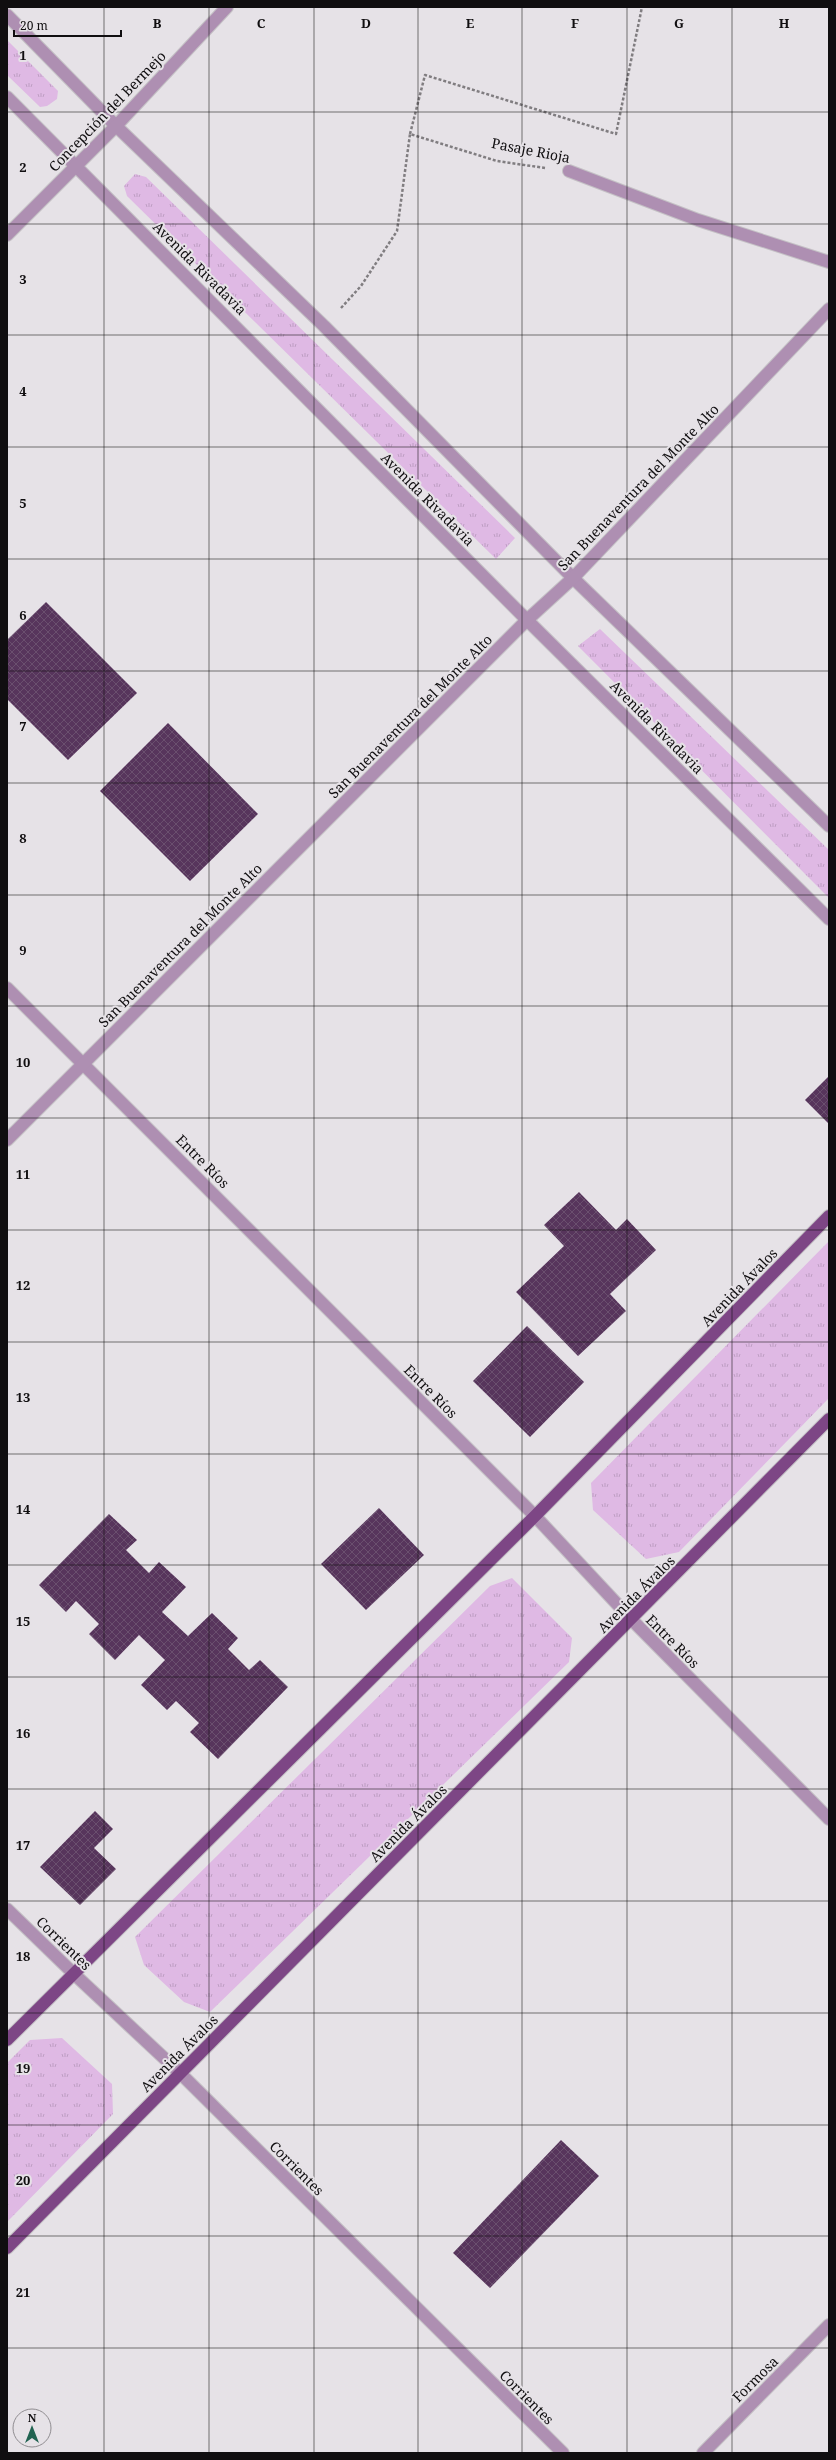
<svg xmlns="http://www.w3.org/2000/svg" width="836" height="2460" viewBox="0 0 836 2460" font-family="'Noto Serif',serif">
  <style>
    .grass { fill: url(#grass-tufts) }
    .building { fill: url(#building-cross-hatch) }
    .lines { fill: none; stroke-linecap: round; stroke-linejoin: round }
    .minor-casing { stroke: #c4c0c5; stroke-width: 14 }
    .major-casing { stroke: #c4c0c5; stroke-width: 14 }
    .path { stroke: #807d80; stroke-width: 2.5; stroke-dasharray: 3 2; stroke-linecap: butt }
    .minor { stroke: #ae8fb2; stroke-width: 12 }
    .major { stroke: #7d4685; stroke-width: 12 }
    .grid { fill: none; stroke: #100e10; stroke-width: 1; stroke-opacity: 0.55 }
    .labels { text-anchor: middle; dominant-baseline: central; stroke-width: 4; stroke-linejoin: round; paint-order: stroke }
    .street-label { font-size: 14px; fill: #100e10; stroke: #e6e2e7 }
    .grid-label { font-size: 13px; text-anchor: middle; font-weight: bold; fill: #100e10; stroke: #e6e2e7; stroke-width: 4; stroke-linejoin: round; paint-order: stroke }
  </style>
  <defs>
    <pattern id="grass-tufts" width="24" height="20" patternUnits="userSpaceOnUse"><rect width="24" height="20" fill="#dfb9e4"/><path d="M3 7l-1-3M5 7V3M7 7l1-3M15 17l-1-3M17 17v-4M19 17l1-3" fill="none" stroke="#be9ec3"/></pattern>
    <pattern id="building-cross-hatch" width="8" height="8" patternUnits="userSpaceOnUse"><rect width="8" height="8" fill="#57355c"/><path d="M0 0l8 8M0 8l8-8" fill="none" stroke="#6a4f6e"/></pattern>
  </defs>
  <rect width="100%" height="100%" fill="#e6e2e7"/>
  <g class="grass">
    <path d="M7,40l51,51 -1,8 -10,7 -7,1 -33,-32z"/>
    <path d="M135,174l11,3 369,361 -19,21 -369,-363 -3,-10z"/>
    <path d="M600,629l229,221v48l-251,-252z"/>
    <path d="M829,1241v157l-150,154 -33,7 -53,-49 -2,-27z"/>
    <path d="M512,1578l60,60 -3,24 -359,350 -26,-10 -40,-37 -9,-28 355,-351z"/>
    <path d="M62,2038l50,46 1,30 -106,108v-159l23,-23z"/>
  </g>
  <g class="building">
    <path d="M46,602l91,91 -69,67 -61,-61v-59z"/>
    <path d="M168,723l90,91 -68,67 -90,-90z"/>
    <path d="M829,1076v48l-24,-24z"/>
    <path d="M579,1192l37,38 11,-11 29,31 -46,44 16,17 -48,45 -62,-64 48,-46 -20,-21z"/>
    <path d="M527,1326l57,56 -54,55 -57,-56z"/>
    <path d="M379,1508l45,47 -58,55 -45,-46z"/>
    <path d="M109,1514l28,26 -11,10 23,23 10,-11 27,25 -24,25 26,24 24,-23 26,25 -10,11 21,21 11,-10 28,27 -70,72 -28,-27 9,-9 -23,-22 -9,9 -26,-25 24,-25 -26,-25 -24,25 -26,-26 10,-10 -23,-23 -10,11 -27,-27z"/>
    <path d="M95,1811l18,18 -19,19 22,21 -36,36 -40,-38z"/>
    <path d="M561,2140l38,36 -109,112 -37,-35z"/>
  </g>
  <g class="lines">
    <g class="minor-casing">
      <g id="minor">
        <path d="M7,15l109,111 208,200 249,252 256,248"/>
        <path d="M7,97l520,523 302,299"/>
        <path d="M569,171l129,49 131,42"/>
        <path d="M7,235l109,-109 111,-119"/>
        <path d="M7,988l528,528 97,104 197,199"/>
        <path d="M7,1140l520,-520 46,-42 256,-269"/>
        <path d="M7,1909l66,64 107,100 383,380"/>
        <path d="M703,2453l126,-128"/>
      </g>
    </g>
    <g class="major-casing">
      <g id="major">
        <path d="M7,2040l528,-524 294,-300"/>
        <path d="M7,2248l822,-829"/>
      </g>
    </g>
    <g class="path">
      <path d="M410,134l15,-59 191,59 26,-127"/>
      <path d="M341,308l20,-22 36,-55 13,-97 87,27 48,7"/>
    </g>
    <use href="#minor" class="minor"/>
    <use href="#major" class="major"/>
  </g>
  <path class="grid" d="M104,7v2446M209,7v2446M314,7v2446M418,7v2446M522,7v2446M627,7v2446M732,7v2446M7,112h822M7,224h822M7,335h822M7,447h822M7,559h822M7,671h822M7,783h822M7,895h822M7,1006h822M7,1118h822M7,1230h822M7,1342h822M7,1454h822M7,1565h822M7,1677h822M7,1789h822M7,1901h822M7,2013h822M7,2125h822M7,2236h822M7,2348h822"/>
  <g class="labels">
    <g class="street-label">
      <text transform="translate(107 111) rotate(-46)">Concepción del Bermejo</text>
      <text transform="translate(531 150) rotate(11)">Pasaje Rioja</text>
      <text transform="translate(200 268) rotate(45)">Avenida Rivadavia</text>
      <text transform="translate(638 487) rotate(-46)">San Buenaventura del Monte Alto</text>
      <text transform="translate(428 499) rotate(45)">Avenida Rivadavia</text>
      <text transform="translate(410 716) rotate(-45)">San Buenaventura del Monte Alto</text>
      <text transform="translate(657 727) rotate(45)">Avenida Rivadavia</text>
      <text transform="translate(180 945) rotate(-45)">San Buenaventura del Monte Alto</text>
      <text transform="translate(203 1161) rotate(45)">Entre Ríos</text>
      <text transform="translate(739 1287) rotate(-46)">Avenida Ávalos</text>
      <text transform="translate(431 1391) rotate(45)">Entre Ríos</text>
      <text transform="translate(636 1594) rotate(-45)">Avenida Ávalos</text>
      <text transform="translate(673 1641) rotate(45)">Entre Ríos</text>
      <text transform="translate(408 1823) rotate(-45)">Avenida Ávalos</text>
      <text transform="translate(64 1943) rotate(44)">Corrientes</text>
      <text transform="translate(179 2053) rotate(-45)">Avenida Ávalos</text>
      <text transform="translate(297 2168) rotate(45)">Corrientes</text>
      <text transform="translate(755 2379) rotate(-45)">Formosa</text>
      <text transform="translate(527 2397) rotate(45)">Corrientes</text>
    </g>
  </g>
  <g class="grid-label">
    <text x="157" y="28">B</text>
    <text x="261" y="28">C</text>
    <text x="366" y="28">D</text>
    <text x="470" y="28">E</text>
    <text x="575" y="28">F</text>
    <text x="679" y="28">G</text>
    <text x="784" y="28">H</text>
    <text x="23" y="60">1</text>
    <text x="23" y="172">2</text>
    <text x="23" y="284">3</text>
    <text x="23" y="396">4</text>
    <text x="23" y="508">5</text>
    <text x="23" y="620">6</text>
    <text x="23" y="731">7</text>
    <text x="23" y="843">8</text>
    <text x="23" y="955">9</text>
    <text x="23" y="1067">10</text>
    <text x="23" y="1179">11</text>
    <text x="23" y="1290">12</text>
    <text x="23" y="1402">13</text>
    <text x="23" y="1514">14</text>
    <text x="23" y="1626">15</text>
    <text x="23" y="1738">16</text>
    <text x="23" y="1850">17</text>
    <text x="23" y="1961">18</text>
    <text x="23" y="2073">19</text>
    <text x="23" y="2185">20</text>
    <text x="23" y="2297">21</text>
  </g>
  <rect width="836" height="2460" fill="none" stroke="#100e10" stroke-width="16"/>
  <g transform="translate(32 2428)"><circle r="19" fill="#e6e2e7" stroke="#908d91"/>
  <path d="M0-3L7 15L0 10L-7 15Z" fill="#216351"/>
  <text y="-6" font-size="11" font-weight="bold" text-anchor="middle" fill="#100e10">N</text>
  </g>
  <path d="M14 30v6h107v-6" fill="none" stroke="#100e10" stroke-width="2"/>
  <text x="20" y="30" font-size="12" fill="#100e10" stroke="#e6e2e7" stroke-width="3" paint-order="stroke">20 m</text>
</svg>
